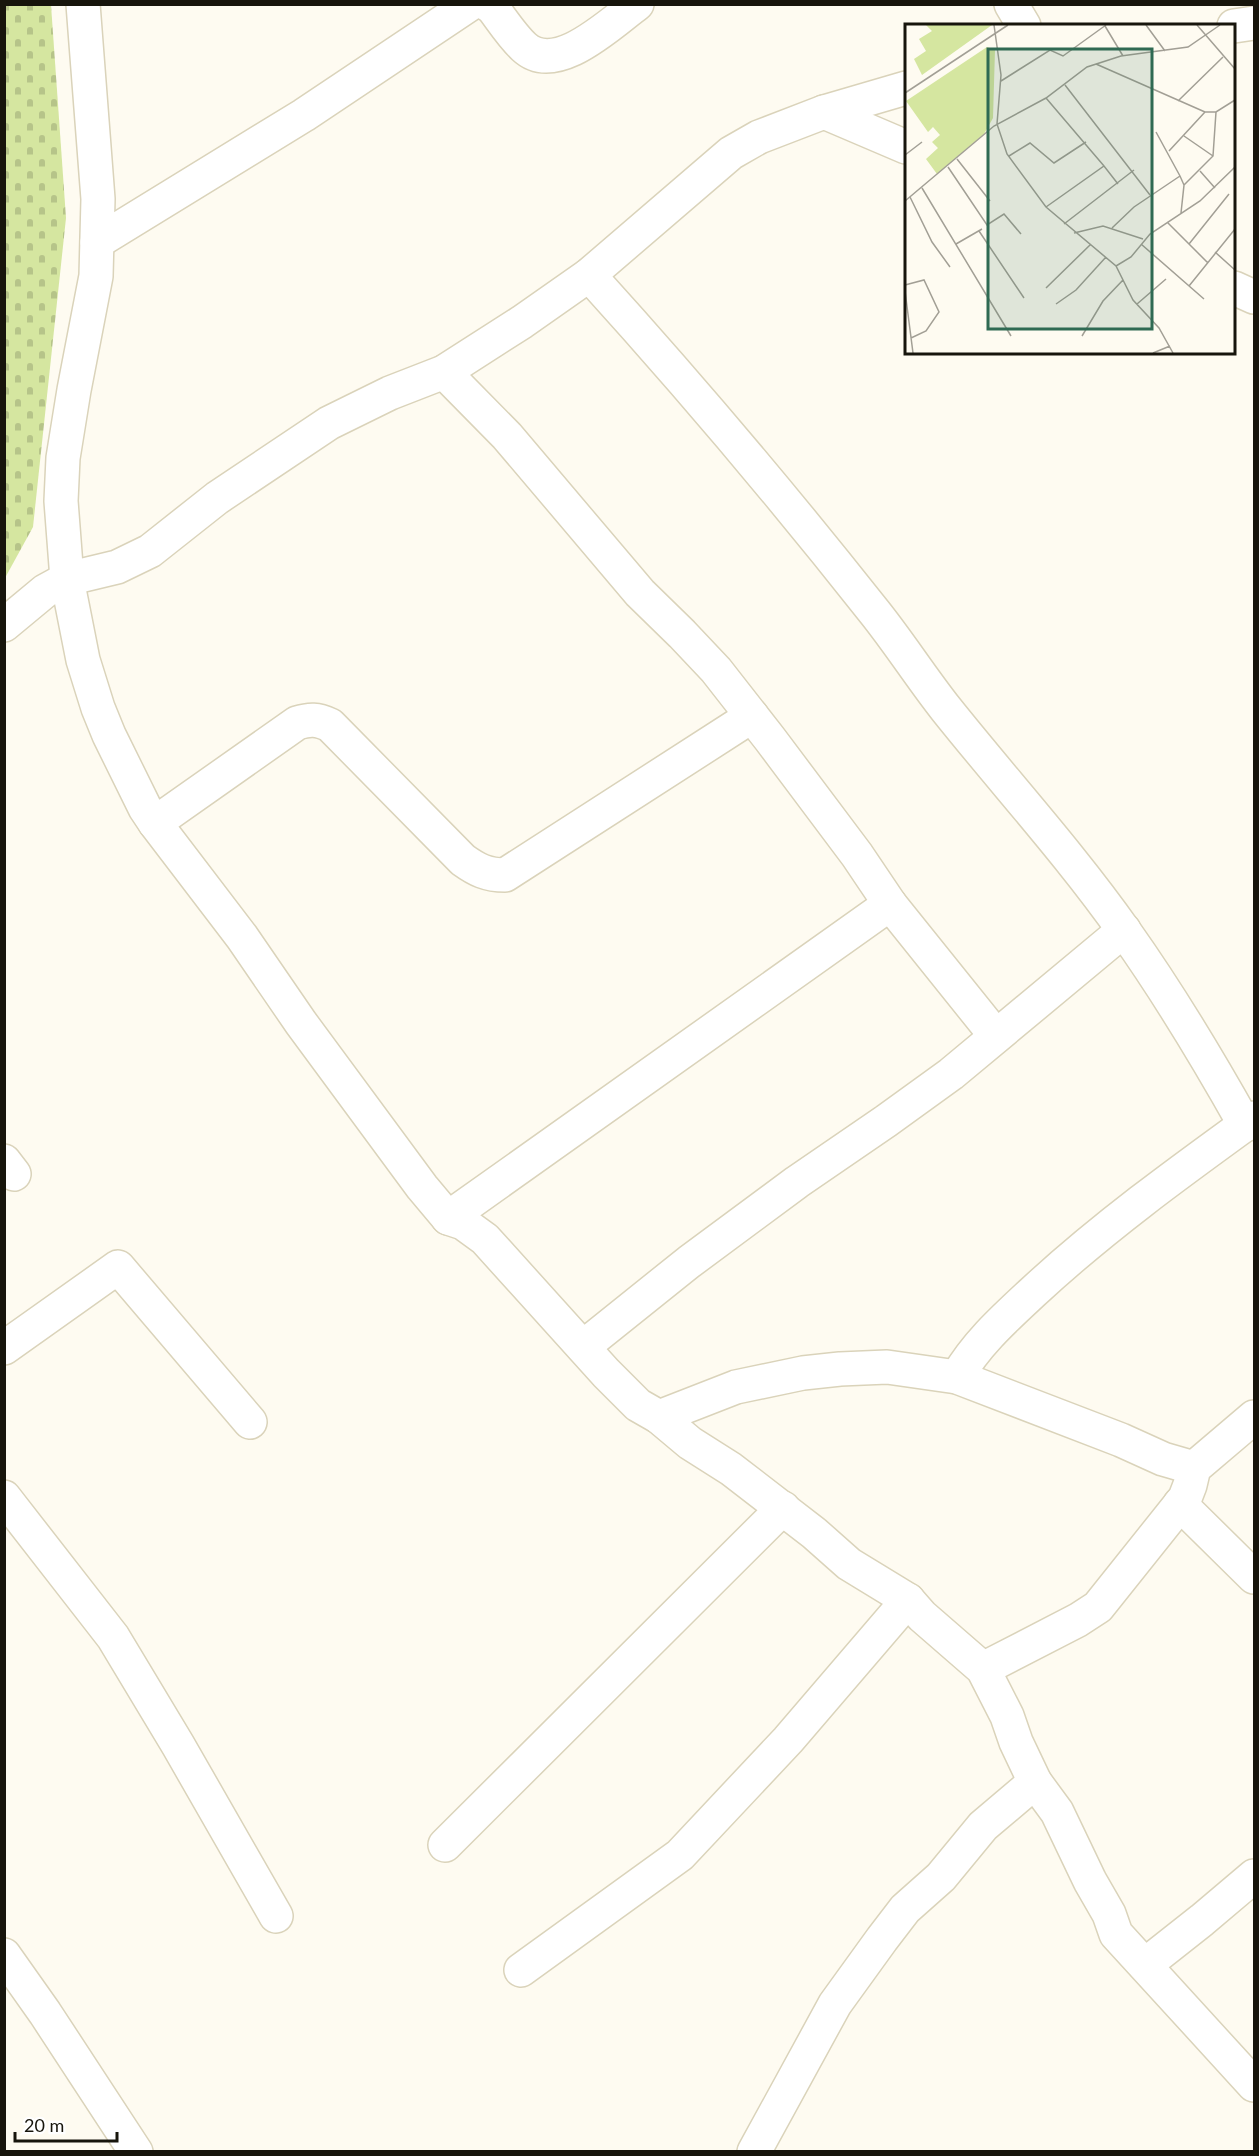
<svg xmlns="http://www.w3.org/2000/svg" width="1259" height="2156" viewBox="0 0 1259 2156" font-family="Lato,sans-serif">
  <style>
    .cemetery { fill: url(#cemetery-stones) }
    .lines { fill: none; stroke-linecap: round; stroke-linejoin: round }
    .minor-casing { stroke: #dad3ba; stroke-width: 36 }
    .minor { stroke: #fff; stroke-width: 33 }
    .inset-road { fill: none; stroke: #a29f95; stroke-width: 1.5 }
    .view { fill: #2f6a53; fill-opacity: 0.15; stroke: #2f6a53; stroke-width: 3 }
    .inset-edge { fill: none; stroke: #17150c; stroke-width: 3 }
  </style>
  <defs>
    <pattern id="cemetery-stones" width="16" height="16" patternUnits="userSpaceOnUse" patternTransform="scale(1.5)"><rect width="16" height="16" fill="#d5e6a0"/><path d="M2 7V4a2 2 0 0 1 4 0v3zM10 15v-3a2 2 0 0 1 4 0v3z" fill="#b6c489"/></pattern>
  </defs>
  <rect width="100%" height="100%" fill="#fefbf1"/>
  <path class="cemetery" d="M5,4l46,1 15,213 -33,309 -28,51z"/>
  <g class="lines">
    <g class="minor-casing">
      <g id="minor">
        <path d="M83,4l15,195 -2,77 -22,114 -11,68 -2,43 6,78 16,81 15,48 11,27 36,73 10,15 87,114 59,86 121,164 26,31 15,5 22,16 121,134 32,32 21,12 31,26 41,26 83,64 35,31 59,36 14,16 61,53 24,47 9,26 19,40 22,30 33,69 19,33 7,20 138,151"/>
        <path d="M487,4l5,3c10,13 20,29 32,40 32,30 87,-24 113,-43"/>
        <path d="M1011,4l13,22"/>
        <path d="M1234,26l20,-3"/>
        <path d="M824,112l82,35"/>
        <path d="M97,242l207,-127 166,-111"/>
        <path d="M589,275c98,108 192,219 283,334 26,32 48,67 74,100 59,74 124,145 179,223 44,62 83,127 120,193"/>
        <path d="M1234,288l20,9"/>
        <path d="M444,372l63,64 133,157 42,41 34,36 54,69 87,116 33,49"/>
        <path d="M4,625l41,-34 22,-12 50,-12 33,-16 67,-53 112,-75 61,-30 54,-21 78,-50 67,-47 142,-122 28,-16 65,-25 82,-24"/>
        <path d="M155,823l142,-100c13,-4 20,-4 33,2l133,135c14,10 24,15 42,15l247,-159"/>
        <path d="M4,1161l10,13"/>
        <path d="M448,1218l442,-314 106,132"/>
        <path d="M583,1347l106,-85 108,-80 89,-61 65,-47 173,-144"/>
        <path d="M4,1348l114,-81 132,155"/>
        <path d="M957,1377c20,-34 47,-58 76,-85 69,-64 145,-119 221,-174"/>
        <path d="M659,1417l77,-30 67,-14 37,-4 47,-2 70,10 164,63 42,19 31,9"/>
        <path d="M4,1497l109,140 65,108 98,171"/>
        <path d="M1180,1504l74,73"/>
        <path d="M983,1669l95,-49 20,-13 87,-109 5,-13 4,-17 60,-51"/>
        <path d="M445,1845l338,-337"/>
        <path d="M4,1955l41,58 91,139"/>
        <path d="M1145,1965l57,-45 52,-44"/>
        <path d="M521,1970l159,-115 108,-115 120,-140"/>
        <path d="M754,2152l81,-148 47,-65 23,-30 36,-32 42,-51 52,-44"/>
      </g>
    </g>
    <use href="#minor" class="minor"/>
  </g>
  <g transform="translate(905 24)">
    <rect width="330" height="330" fill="#fefbf1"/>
    <path d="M21,1h66l-70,50 -8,-16 12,-8 -7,-12 13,-8zM82,23l8,3 -2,68 -9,16 -47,40 -11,-15 12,-11 -6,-6 8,-7 -7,-8 -5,5 -22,-31z" fill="#d5e6a0"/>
    <path class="inset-road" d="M89,1l7,50 -4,49 10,30 39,53 70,59 17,34 26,28 14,25M241,1l19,26M292,1l38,44M200,2l18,30M191,40l109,48M96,57l49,-31 13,6 43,-31M160,61l85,110M0,69l103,-68M141,74l58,68M273,77l45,-44M251,108l24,44M279,112l29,20M264,127l36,-39h11l19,-12M0,131l17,-13M104,132l21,-13 24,20 32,-21M52,135l33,42M43,143l39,58 17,-11 17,20M295,147l15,17M279,161l29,-29 3,-44M17,164l89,148M5,173l22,45 18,25M0,177l89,-75 52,-28 41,-31 34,-11 67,-9 32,-22M141,183l58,-41 14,18M262,198l41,41M159,200l70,-54M207,204l22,-21 46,-31 4,9 -3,28M74,207l45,67M169,209l29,-7 40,13M51,220l26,-15M236,220l63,55M284,220l40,-50M310,228l20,18M211,242l15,-9 19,-23 50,-33 35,-34M0,261l19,-5 15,32 -13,19 -15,7M284,262l46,-57M141,264l44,-43M0,267l8,62M151,280l20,-14 30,-33M232,280l29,-25M177,312l21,-35 20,-21M248,329l17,-7"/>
    <path class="view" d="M83,25h164v280h-164z"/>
    <rect width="330" height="330" class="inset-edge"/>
  </g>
  <rect width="1259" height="2156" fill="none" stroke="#17150c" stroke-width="12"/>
  <path d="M15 2132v9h102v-9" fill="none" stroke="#17150c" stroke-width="3"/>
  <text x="24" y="2132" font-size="18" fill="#17150c" stroke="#ffffff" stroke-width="4.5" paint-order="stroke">20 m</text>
</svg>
